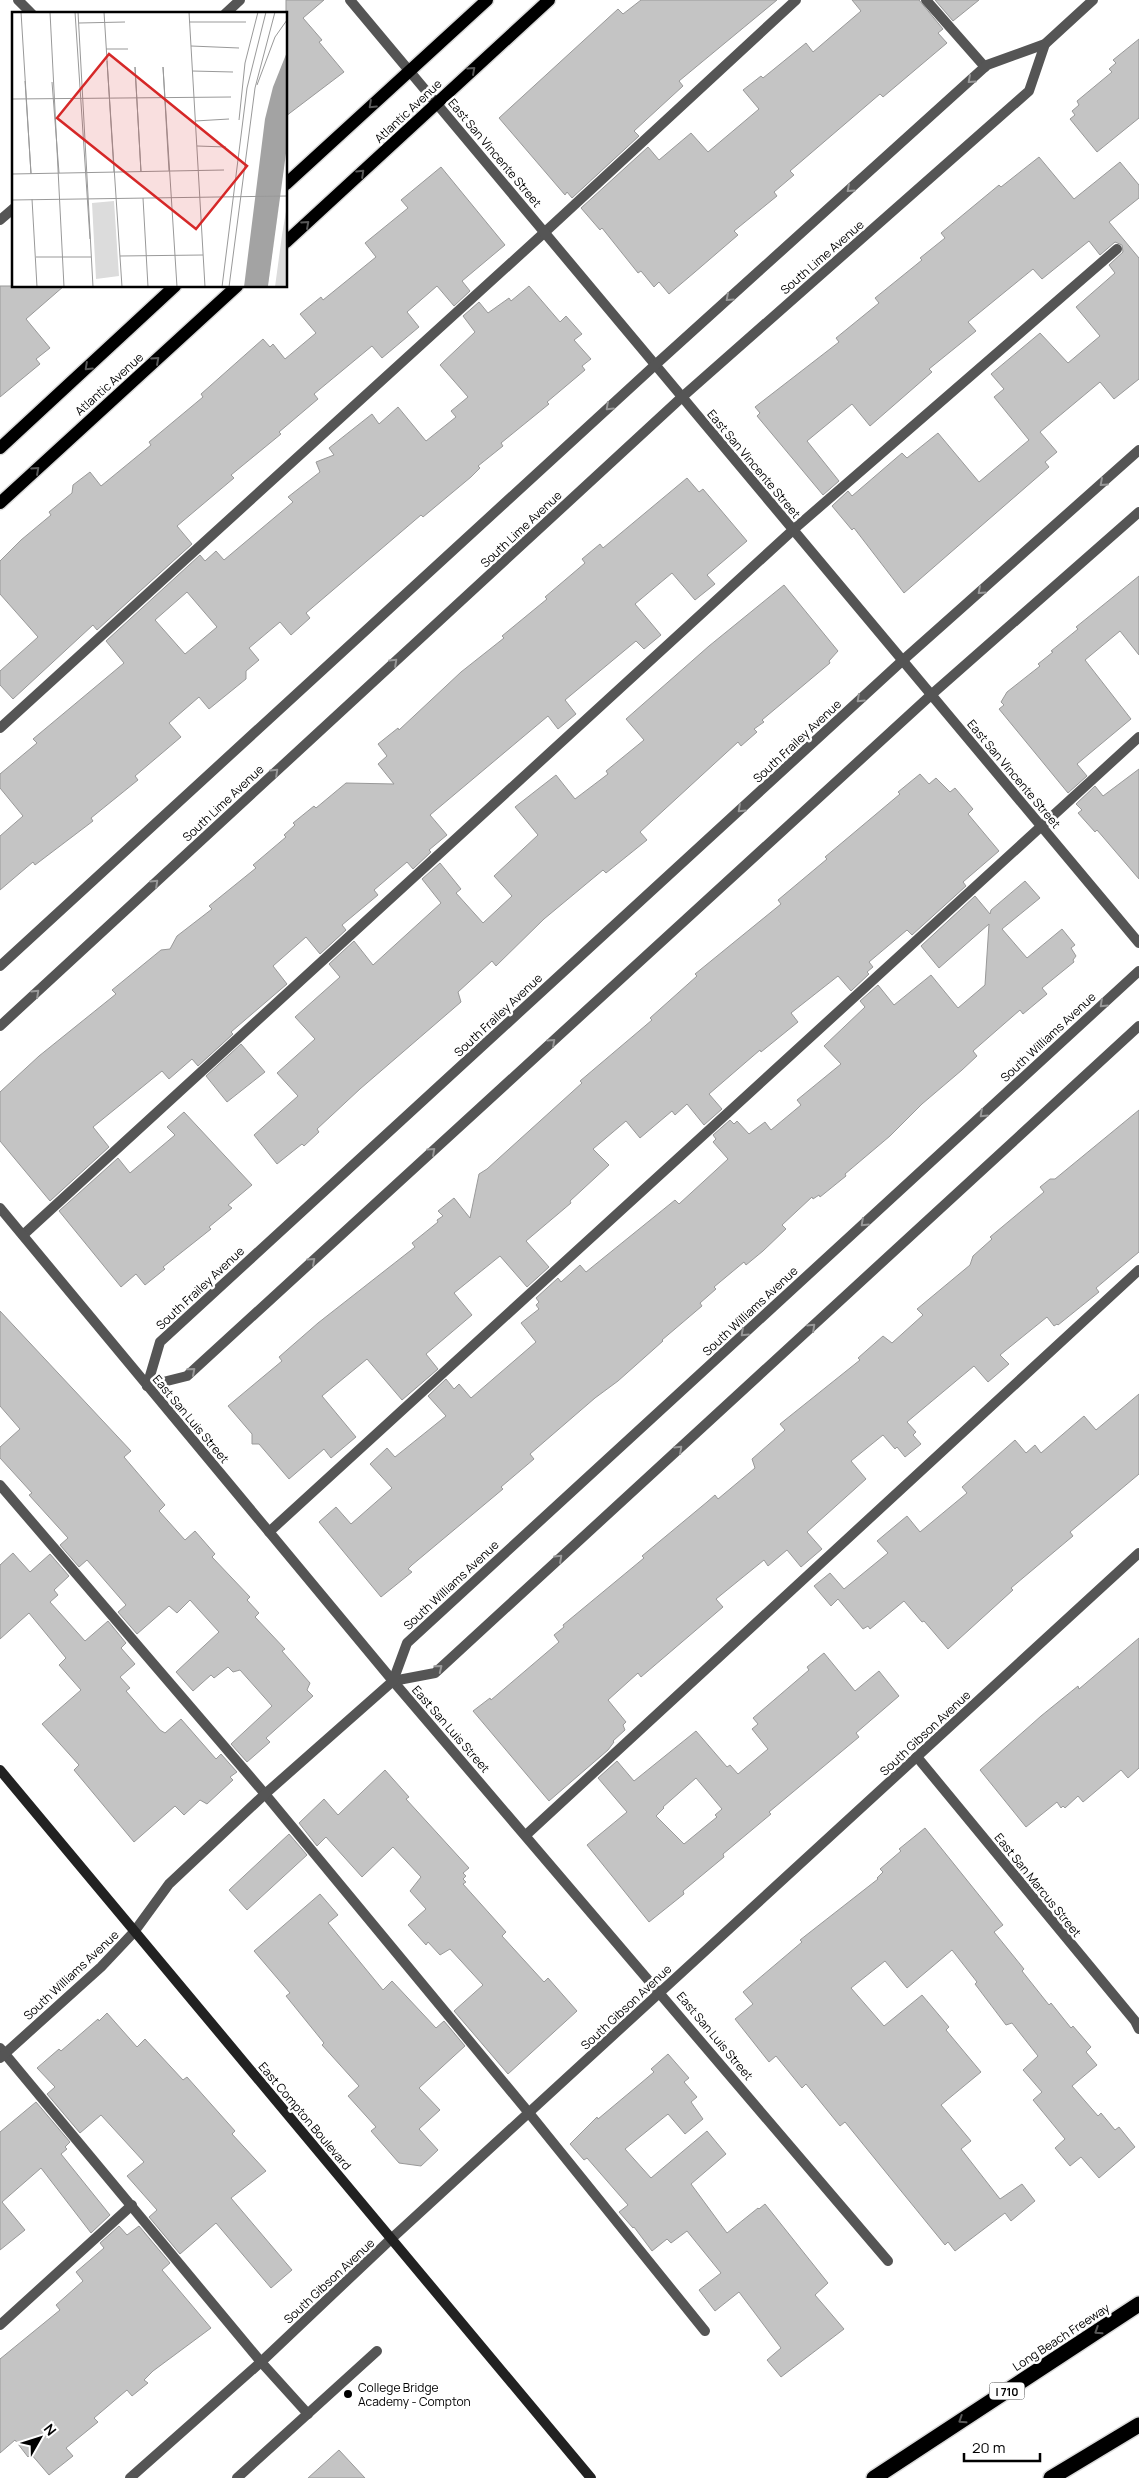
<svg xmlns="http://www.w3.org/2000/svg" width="1139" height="2478" viewBox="0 0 1139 2478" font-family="Manrope,sans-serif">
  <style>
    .building { fill: #c4c4c4; stroke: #999; fill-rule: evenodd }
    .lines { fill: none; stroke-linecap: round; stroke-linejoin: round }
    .primary-casing { stroke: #dbdbdb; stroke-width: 15 }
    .motorway-casing { stroke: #dbdbdb; stroke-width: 18 }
    .service { stroke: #555; stroke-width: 10 }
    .minor { stroke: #555; stroke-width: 10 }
    .tertiary { stroke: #555; stroke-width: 10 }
    .secondary { stroke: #222; stroke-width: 10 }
    .primary { stroke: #000; stroke-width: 12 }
    .motorway { stroke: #000; stroke-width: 15 }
    .oneway { stroke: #595959 }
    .oneway2 { stroke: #999 }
    .poi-dot { fill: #000; stroke: #fff; stroke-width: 2 }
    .labels { text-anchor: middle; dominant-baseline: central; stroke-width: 5; stroke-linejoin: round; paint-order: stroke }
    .shield { fill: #fff; stroke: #4c4c4c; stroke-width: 1 }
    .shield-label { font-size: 11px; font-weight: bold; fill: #000 }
    .street-label { font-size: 12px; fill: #000; stroke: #fff }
    .poi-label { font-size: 12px; fill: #000; stroke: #fff; text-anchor: start }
    .inset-road { fill: none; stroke: #999; stroke-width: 1 }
    .view { fill: #d62828; fill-opacity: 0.15; stroke: #d62828; stroke-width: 2.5 }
    .inset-edge { fill: none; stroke: #000; stroke-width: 2.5 }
  </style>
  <rect width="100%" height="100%" fill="#fff"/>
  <g class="building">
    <path d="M286,0h38l-21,18 19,22 -3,2 25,30 -58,44z"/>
    <path d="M641,0h136l-98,81 4,5 -49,45 5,5 -67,62 -5,-6 -2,3 -66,-77 119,-109 5,5z"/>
    <path d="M852,0h67l24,29 -5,4 9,10 -64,54 -3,-3 -90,77 4,4 -20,17 3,4 -43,35 4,4 -43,37 -26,22 -10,-12 -5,5 -13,-16 -3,2 -36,-45 -2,2 -19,-22 67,-61 11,13 32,-27 17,19 51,-43 -16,-19 18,-14 2,2 43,-35 7,9 48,-41z"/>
    <path d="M935,0h44l-26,21z"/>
    <path d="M1139,39v79l-42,34 -27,-33 5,-4 -3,-4 7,-6 -2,-4 35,-29 -3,-3 7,-6 -3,-3z"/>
    <path d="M1039,157l35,42 46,-37 19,23v13l-30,24 30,36v121l-25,20 -14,-17 -60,50 17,20 -12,10 4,5 -145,126 -50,-65 -2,2 -20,-24 16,-15 4,5 50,-43 5,5 31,-25 41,49 50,-42 -35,-43 10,-8 -13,-15 49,-41 28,30 32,-27 -24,-29 39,-34 -6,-8 14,-13 -1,-7 -7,-3 -15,13 -11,-14 -47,38 -9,-10 -65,53 8,9 -47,38 3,3 -62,54 -18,-22 -45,37 32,40 -16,14 -66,-79 3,-3 -5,-6 84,-65 -3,-4 43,-35 -4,-5 47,-38 -2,-2 25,-20 -4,-5 58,-48 2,2z"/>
    <path d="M441,167l64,78 -43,36 8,10 -16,15 -17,-20 -30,26 12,15 -37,31 -10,-12 -58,48 4,5 -39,33 2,2 -50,41 3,3 -57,48 15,18 -95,86 -4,-5 -80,74 -13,-14v-14l38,-34 -38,-43v-33l21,-21 30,-25 -2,-3 23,-19 1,-8 17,-13 11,14 50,-41 -2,-3 54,-45 -2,-3 62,-55 7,8 3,-3 12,15 31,-26 -16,-19 21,-17 2,3 53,-43 -11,-14 43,-35 -7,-8z"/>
    <path d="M0,286h64l-38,33 24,29 -14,11 4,5 -40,33z"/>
    <path d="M529,286l31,36 6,-6 16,18 -8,6 17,19 -9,7 3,4 -38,32 2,2 -48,39 2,3 -25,20 2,2 -9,9 -48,40 -2,-2 -115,98 4,5 -19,17 -11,-13 -31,26 10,12 -13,11v8l-37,30 -10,-12 -30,26 12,14 -46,39 3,4 -47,38 2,3 -58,44 -2,-3 -33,28v-54l23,-20 -23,-28v-14l37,-31 -4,-4 91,-76 -18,-22 94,-86 5,6 11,-10 8,9 69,-58 -5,-5 32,-25 -4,-10 18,-7 -5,-7 43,-34 7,10 19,-17 28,34 30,-24 -5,-6 17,-14 -28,-32 35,-33 -12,-16 16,-14 9,11 21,-15 2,3zM187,592l30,35 -32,27 -30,-34z"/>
    <path d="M687,478l12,14 4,-3 44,52 -40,34 8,9 -20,16 -23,-27 -37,31 26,31 -17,14 -8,-8 -71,59 11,14 -18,15 -10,-13 -118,99 17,20 -18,15 2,2 -18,17 -6,-7 -33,28 4,5 -36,30 4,5 -26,24 -14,-17 -33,29 14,18 -56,48 2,2 -35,32 -6,-7 -23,20 -7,-8 -69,56 16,20 -59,54 -50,-60v-49l39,-36 77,-62 -4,-4 49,-40 9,-1 7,-13 35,-27 -3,-3 47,-38 -3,-3 33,-28 -2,-2 11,-10 -2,-2 21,-17 2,2 30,-25 48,1 -16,-20 9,-8 -9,-12 20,-16 1,2 62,-58 43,-34 -2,-2 45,-37 -2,-2 40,-34 -3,-4 18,-15 3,4z"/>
    <path d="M1139,576v79l-19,-24 -35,29 46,59 -54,45 10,12 -19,17 -69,-84 5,-4 -3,-3 6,-10 33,-26 -2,-2 15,-12 -2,-1 27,-22 -2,-2z"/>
    <path d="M784,585l54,66 -9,10 1,2 -68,57 2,2 -10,7 3,3 -16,14 -3,-4 -98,90 7,8 -41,33 -3,-3 -59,49 -48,47 -4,-5 -34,31 3,10 -101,87 -43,40 2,3 -15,14 -2,-2 -25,20 -23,-29 44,-39 -21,-23 38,-34 -20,-22 45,-40 -11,-13 25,-23 19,24 68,-62 -19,-24 18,-16 21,26 -5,4 27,30 29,-27 -18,-20 44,-41 -23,-28 41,-32 19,24 33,-25 -2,-3 38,-31 -18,-21 83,-73z"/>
    <path d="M1139,769v110l-42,-49 -2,2 -17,-19 4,-3 -6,-6 19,-18 8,10z"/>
    <path d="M920,774l9,10 7,-6 14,14 5,-4 18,21 -5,5 31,37 -36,31 3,4 -54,49 -5,-5 -38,32 4,5 -6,5 2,2 -18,17 -13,-15 -47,37 7,9 -37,30 -1,-2 -51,44 13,15 -18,16 -17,-21 -12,11 -3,-4 -32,27 -14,-17 -33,28 16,16 -39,36 1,2 -45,38 23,26 -22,20 -27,-31 -46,37 18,22 -46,39 12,15 -36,31 -35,-41 -45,37 34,41 -25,21 -7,-9 -35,30 -30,-35h-7v-10l-24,-28 54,-45 -3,-4 39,-34 97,-76 -3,-4 26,-21 -1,-2 6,-4 -5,-5 16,-13 16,20 9,-44 8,-5 95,-86 -2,-2 72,-61 -2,-2 47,-42 -2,-2 86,-70 -3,-4 49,-41 -2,-2 75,-63 -2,-2z"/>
    <path d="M1025,881l15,17 -38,31 25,29 35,-29 13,16 -4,3 5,8 -3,4 1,2 -32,26 5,6 -24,20 -3,-4 -47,41 4,5 -15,14 -40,34 -32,32 -45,38 1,2 -26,21 -1,-2 -6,4 -1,-2 -30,28 4,4 -23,22 -17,14 -2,-3 -30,25 2,2 -16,14 2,3 -40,34 1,1 -45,40 -23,17 -65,56 4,5 -33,28 2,2 -91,76 -4,4 4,3 -31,25 -62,-75 17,-15 15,17 41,-36 -22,-24 17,-16 8,9 51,-41 -18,-20 18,-17 8,10 5,-5 12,14 65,-56 -15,-19 18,-14 -3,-4 3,-3 -3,-4 22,-20 3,4 19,-17 6,7 89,-72 4,4 49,-45 -15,-17 3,-3 -3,-4 17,-15 4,4 3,-3 12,13 16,-12 6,8 30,-25 -4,-5 44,-36 -17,-18 41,-39 -5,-6 18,-16 16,20 37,-30 27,33 27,-23 4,-61 -50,44 -18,-22 54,-50 15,18 1,-4z"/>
    <path d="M241,1044l24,28 -38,30 -21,-26z"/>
    <path d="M1139,1110v142l-43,36 3,4 -41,33 -1,-1 -3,2 -7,-9 -47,38 9,9 -21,18 -14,-16 -67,56 9,10 -3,3 8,9 -16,13 -8,-10 -2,2 -12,-14 -32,26 15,18 -59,53 15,17 -21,18 -14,-17 -19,16 -4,-6 -48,39 7,8 -82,70 -3,-4 -30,27 18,22 -3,3 2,5 -12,11 1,1 -6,8 -59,51 -76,-90 17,-13 1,2 68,-58 -5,-7 10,-8 -1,-2 81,-67 -2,-2 65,-54 8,-7 3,4 37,-31 -3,-9 33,-29 -5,-6 80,-64 -2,-2 25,-22 9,7 31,-28 -6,-6 53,-44 3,-9 19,-17 -2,-2 54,-45 -4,-5 10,-8h5z"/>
    <path d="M184,1112l68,73 -24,20 4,3 -23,19 2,2 -48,38 2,2 -20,16 -9,-11 -15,13 -62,-76 59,-53 12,15 45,-38 -8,-8z"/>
    <path d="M0,1311l131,140 -7,6 41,48 -6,6 26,29 10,-9 20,23 -3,3 38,40 -3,3 12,13 -4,4 30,32 -3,2 28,32 -3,7 6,6 -47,42 4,4 -23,20 -16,-18 41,-38 -32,-36 -7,2 -5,-5 -14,11 -3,-3 -18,16 -17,-19 43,-40 -29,-32 -13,13 -8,-7 -32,28 -19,-22 8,-7 -39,-45 -8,7 -19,-22 8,-7 -39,-43 3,-2 -32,-35v-11l20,-18 -20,-23z"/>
    <path d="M1139,1394v80l-69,58 3,4 -62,52 2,2 -65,59 -24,-28 -2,1 -18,-21 -34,28 -2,-3 -5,3 -25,-30 -7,7 -17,-20 16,-13 14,16 44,-36 -11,-12 30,-25 13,16 47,-39 -5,-6 53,-47 11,13 9,-8 6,8 43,-37 12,14z"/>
    <path d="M13,1553l17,19 20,-18 19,22 -15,14 4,5 -8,7 35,39 23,-20 18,22 -5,5 14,16 -15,13 10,11 -4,3 34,39 5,3 16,-14 35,40 5,-5 16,18 -7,5 3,3 -26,24 -7,-4 -16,15 -9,-9 -41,36 -60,-72 5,-5 -37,-41 39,-34 -22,-25 7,-7 -37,-45 -29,26v-74z"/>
    <path d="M1139,1638v130l-11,10 -7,-8 -38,32 -5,-6 -13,12 -2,-2 -2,2 -4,-6 -31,25 -46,-57 61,-54 37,-30 1,3z"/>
    <path d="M824,1653l31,38 24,-20 20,25 -43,37 3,4 -90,75 2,2 -48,40 1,3 -41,34 1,3 -35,28 -62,-77 40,-33 -29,-34 19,-17 17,20 62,-50 31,36 3,-2 8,9 30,-25 -16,-20 6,-5 -5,-6 56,-48 -2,-3zM696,1778l26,31 -7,6 2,2 -33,27 -28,-28 8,-8 -1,-1z"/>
    <path d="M385,1770l24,27 -3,2 63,69 -6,5 3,3 -3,3 3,3 -3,2 43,48 -4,4 42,46 4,-4 29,33 -69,63 -54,-63 29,-26 -33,-36 -10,6 -12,-13 -2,3 -18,-20 18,-16 -16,-18 11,-14 -28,-30 -31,30 -36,-40 -9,9 -18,-23 25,-24 14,16z"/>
    <path d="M925,1828l78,97 -9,7 30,37 -2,2 27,34 2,-2 20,25 2,-2 18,21 -5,5 11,13 -25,21 26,30 3,-3 14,17 4,-3 16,20 -36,31 -18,-21 -11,9 -15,-18 10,-9 -32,-39 9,-8 -19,-22 15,-14 -26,-33 -6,2 -31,-41 2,-2 -25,-32 -45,38 -22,-27 -34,27 33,38 38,-31 27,32 -3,3 35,42 -40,33 30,36 -10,8 39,50 22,-15 13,17 -24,20 -6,-8 -50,38 -7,-9 -3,3 -100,-123 -5,4 -34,-42 -4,4 -26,-32 -7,6 -34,-43 18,-15 -10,-12 59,-50 -2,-2 78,-61 -1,-1 6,-6 -3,-3 21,-18 -2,-2z"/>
    <path d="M289,1834l18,21 -60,55 -18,-20z"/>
    <path d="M320,1894l18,21 -10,8 55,67 9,-9 44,47 8,-7 21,25 -46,42 21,22 -21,19 19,21 -17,16 -22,-3 -28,-32 5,-4 -28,-31 11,-10 -37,-41 2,-2 -38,-47 4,-3 -36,-42z"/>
    <path d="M107,2013l30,34 8,-8 38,41 4,-3 48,54 -3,3 34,37 -35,27 61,72 -21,18 -55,-65 -36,31 -31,-37 8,-7 -30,-34 17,-14 -43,-47 -21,18 -33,-39 8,-7 -18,-19 22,-19 2,2 37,-32 1,2z"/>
    <path d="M668,2054l21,24 -5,4 13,15 -6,5 12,17 -18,15 -17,-20 -43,35 26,29 56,-47 19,23 -35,30 36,49 31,-25 1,1 6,-5 63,79 -13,12 29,34 -63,48 -14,-17 14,-12 -42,-56 -24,19 -16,-21 22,-17 -34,-42 -16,12 -4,-4 -15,12 -18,-24 -1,1 -14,-16 9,-7 -41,-47 -3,2 -14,-16 27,-27 1,2 43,-36 13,-11 -3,-3z"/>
    <path d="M36,2102l34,40 -5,5 2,2 -6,5 49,61 -19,18 -50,-65 -39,34 23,28 -25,20v-118z"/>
    <path d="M119,2226l8,9 12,-9 31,37 -8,7 49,58 -58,43 -9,9 4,3 -16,13 -5,-6 -33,28 4,4 -32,26 7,8 -24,19 -18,-21 -3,3 -13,-17 -15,13v-94l60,-49 -4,-5 27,-24 -7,-9 28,-24 -4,-5z"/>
    <path d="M339,2450l26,28h-57z"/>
  </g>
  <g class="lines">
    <g class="primary-casing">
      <g id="primary">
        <path d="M286,184l201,-184"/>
        <path d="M286,242l263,-242"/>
        <path d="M0,448l175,-162"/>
        <path d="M0,503l237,-217"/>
      </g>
    </g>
    <g class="motorway-casing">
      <g id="motorway">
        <path d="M874,2478l265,-174"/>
        <path d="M1051,2478l88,-53"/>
      </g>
    </g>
    <g class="service">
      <path d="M18,0l14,14"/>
      <path d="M926,0l59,67"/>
      <path d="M225,14l15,-14"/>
      <path d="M0,220l14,-12"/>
      <path d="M0,728l545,-496 251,-232"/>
      <path d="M23,1235l770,-705 324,-281"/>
      <path d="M0,1485l265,309 264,319 176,218"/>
      <path d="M269,1532l870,-795"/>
      <path d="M526,1835l613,-565"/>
      <path d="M0,2048l261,314 47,52"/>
      <path d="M0,2325l132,-120"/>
      <path d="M237,2478l140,-127"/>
    </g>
    <g class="minor">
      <path d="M350,0l789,943"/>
      <path d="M0,966l654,-600 333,-301 58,-21 48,-44"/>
      <path d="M0,1026l681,-628 348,-307 16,-47"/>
      <path d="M0,1208l393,473 495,580"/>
      <path d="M147,1386l13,-44 742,-681 237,-211"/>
      <path d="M147,1386l40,-10 744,-681 208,-183"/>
      <path d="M393,1681l42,-8 704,-647"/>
      <path d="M917,1757l218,264 4,8"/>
      <path d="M0,2058l101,-91 33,-35 35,-48 96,-90 128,-113 14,-38 732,-672"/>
      <path d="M130,2478l131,-116 130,-123"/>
    </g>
    <path class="tertiary" d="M391,2239l748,-686"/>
    <path class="secondary" d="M0,1770l591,708"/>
    <use href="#primary" class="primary"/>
    <use href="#motorway" class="motorway"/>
  </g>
  <defs><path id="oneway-chevron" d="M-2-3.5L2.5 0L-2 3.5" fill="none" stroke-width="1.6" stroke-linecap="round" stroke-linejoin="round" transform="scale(1.25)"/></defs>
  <g class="oneway">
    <use href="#oneway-chevron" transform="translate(472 70) rotate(-42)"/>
    <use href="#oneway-chevron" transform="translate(372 105) rotate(137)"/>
    <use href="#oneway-chevron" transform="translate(361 173) rotate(-43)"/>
    <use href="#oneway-chevron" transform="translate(306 224) rotate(-42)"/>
    <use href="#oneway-chevron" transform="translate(156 360) rotate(-42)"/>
    <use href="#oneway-chevron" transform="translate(88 367) rotate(137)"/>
    <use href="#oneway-chevron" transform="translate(36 470) rotate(-42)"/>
    <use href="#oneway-chevron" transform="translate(1098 2331) rotate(147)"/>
    <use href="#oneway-chevron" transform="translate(962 2420) rotate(147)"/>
  </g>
  <g class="oneway2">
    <use href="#oneway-chevron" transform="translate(971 80) rotate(138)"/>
    <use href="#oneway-chevron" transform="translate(850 189) rotate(138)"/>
    <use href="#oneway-chevron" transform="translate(729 298) rotate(138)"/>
    <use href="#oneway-chevron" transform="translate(609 407) rotate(137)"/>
    <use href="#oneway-chevron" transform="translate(1103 483) rotate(138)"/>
    <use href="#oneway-chevron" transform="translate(981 591) rotate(138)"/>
    <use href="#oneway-chevron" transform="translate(394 662) rotate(-43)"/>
    <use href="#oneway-chevron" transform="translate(860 699) rotate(137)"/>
    <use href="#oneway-chevron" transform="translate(275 772) rotate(-43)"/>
    <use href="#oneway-chevron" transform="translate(741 809) rotate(137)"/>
    <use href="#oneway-chevron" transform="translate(155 883) rotate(-43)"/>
    <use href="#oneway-chevron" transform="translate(36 993) rotate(-43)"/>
    <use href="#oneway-chevron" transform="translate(1103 1004) rotate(137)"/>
    <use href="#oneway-chevron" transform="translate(552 1042) rotate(-42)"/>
    <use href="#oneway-chevron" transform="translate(983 1114) rotate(137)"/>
    <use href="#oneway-chevron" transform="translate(432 1151) rotate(-42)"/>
    <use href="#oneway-chevron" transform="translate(864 1223) rotate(137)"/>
    <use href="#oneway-chevron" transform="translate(312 1261) rotate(-42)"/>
    <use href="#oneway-chevron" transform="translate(812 1327) rotate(-43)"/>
    <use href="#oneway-chevron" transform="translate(744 1333) rotate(137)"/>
    <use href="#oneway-chevron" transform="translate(192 1371) rotate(-41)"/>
    <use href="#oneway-chevron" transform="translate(679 1449) rotate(-43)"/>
    <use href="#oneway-chevron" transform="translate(559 1558) rotate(-43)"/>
    <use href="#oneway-chevron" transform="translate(439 1668) rotate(-39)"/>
  </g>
  <circle class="poi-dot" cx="348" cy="2394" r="5"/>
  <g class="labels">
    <rect class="shield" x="989.5" y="2382.5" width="35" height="17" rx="4"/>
    <g class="shield-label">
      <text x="1007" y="2391">I 710</text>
    </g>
    <g class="street-label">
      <text transform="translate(408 111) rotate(-43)">Atlantic Avenue</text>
      <text transform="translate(495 153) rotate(50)">East San Vincente Street</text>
      <text transform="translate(822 257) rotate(-41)">South Lime Avenue</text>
      <text transform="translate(109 384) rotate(-42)">Atlantic Avenue</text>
      <text transform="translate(754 464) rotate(50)">East San Vincente Street</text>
      <text transform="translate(521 529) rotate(-43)">South Lime Avenue</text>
      <text transform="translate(797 741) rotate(-43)">South Frailey Avenue</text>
      <text transform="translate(1014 774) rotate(50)">East San Vincente Street</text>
      <text transform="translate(223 803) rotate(-43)">South Lime Avenue</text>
      <text transform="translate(498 1015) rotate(-43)">South Frailey Avenue</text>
      <text transform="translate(1048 1037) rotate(-43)">South Williams Avenue</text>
      <text transform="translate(200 1288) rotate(-43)">South Frailey Avenue</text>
      <text transform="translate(750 1311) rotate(-43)">South Williams Avenue</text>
      <text transform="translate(191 1419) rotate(50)">East San Luis Street</text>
      <text transform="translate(451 1585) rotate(-43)">South Williams Avenue</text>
      <text transform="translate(451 1729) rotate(49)">East San Luis Street</text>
      <text transform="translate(925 1733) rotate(-43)">South Gibson Avenue</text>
      <text transform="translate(1038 1885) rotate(51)">East San Marcus Street</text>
      <text transform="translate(71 1975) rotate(-43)">South Williams Avenue</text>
      <text transform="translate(626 2007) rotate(-43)">South Gibson Avenue</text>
      <text transform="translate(715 2036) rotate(50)">East San Luis Street</text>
      <text transform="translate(305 2116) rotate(50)">East Compton Boulevard</text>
      <text transform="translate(329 2281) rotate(-43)">South Gibson Avenue</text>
      <text transform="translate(1061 2337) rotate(-33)">Long Beach Freeway</text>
    </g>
    <g class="poi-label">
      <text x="358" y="2387">College Bridge<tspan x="358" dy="14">Academy - Compton</tspan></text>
    </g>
  </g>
  <g transform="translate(12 12)">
    <rect width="275" height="275" fill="#fff"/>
    <path d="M102,189l5,75 -23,3 -4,-76zM275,193v82h-12l7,-52z" fill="#dcdcdc"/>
    <path d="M275,40v94l-19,140 -24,1 21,-168 8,-32z" fill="#a3a3a3"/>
    <path class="inset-road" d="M9,0l10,162M38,0l14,275M63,0l15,227M66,0l15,275M92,0l10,160M177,0l16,275M177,10h57M67,11l46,-1M179,34l48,2M94,37h22M95,49l15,226M123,55l6,105M123,55l6,105M151,55l14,220M151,55l6,104M180,59l41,1M13,69l6,92M40,70l7,91M245,73l18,-48 12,-17M0,87l219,-2M227,108l6,-57 13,-51M183,109l34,-2M185,134l29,1M0,162l212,-4M131,186l5,89M20,187l5,88M0,188l275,-4M108,244l83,-1M24,245h55M210,275l25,-199 19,-76M217,275l26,-199 20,-76"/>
    <path class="view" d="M97,42l138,112 -51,63 -139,-111z"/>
    <rect width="275" height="275" class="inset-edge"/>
  </g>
  <g transform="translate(40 2438) rotate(51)" stroke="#ffffff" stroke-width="4" paint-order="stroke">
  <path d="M0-4L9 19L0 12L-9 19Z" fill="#000000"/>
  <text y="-8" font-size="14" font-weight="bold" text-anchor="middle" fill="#000000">N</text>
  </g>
  <path d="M964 2453v8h76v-8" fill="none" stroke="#000000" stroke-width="2.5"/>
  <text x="972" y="2453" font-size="15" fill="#000000" stroke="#ffffff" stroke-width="4" paint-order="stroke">20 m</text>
</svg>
